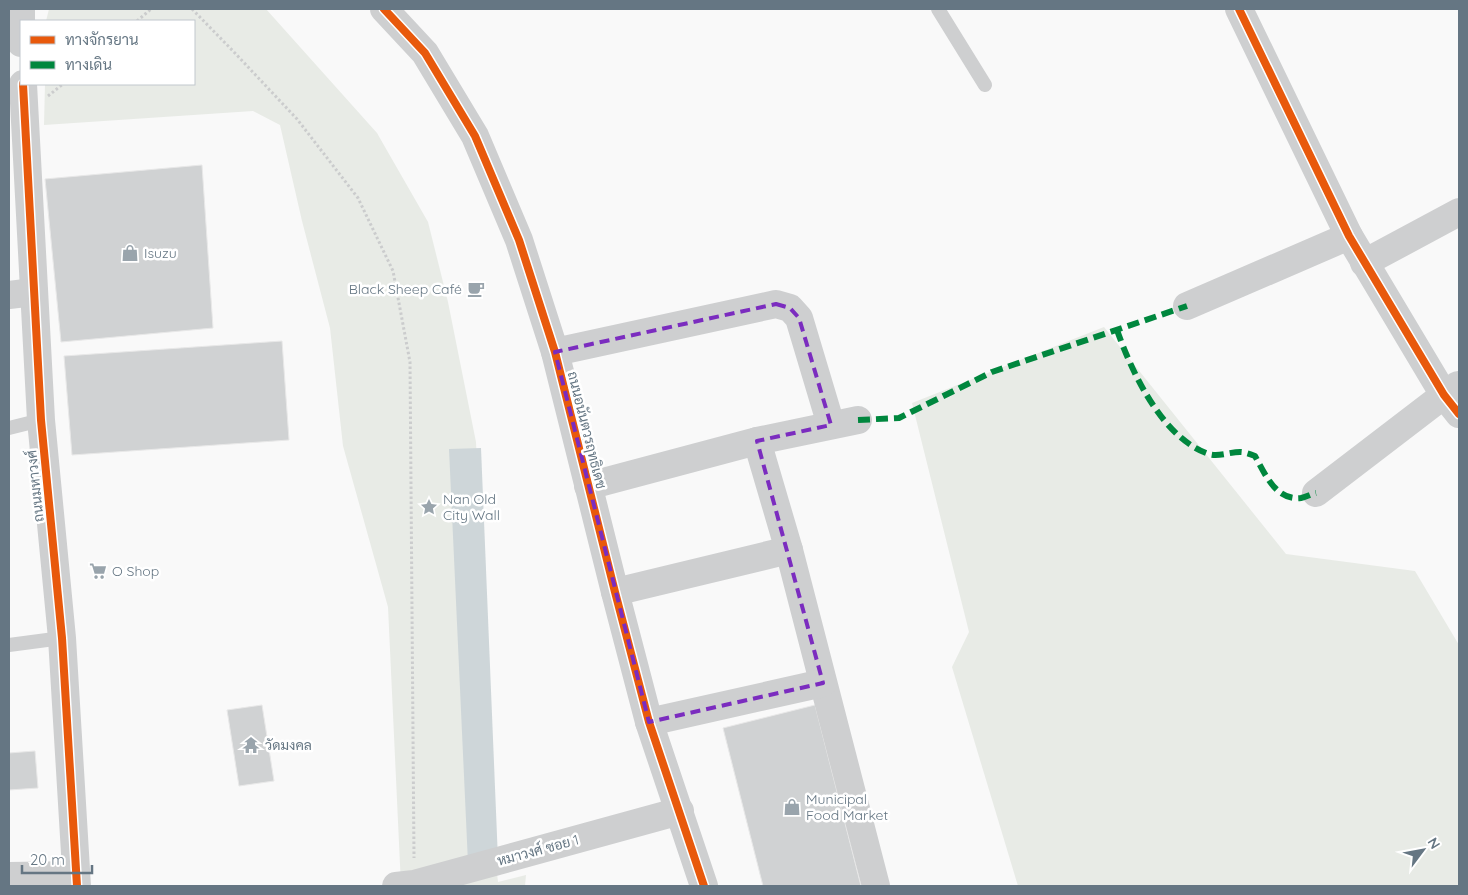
<svg xmlns="http://www.w3.org/2000/svg" width="1468" height="895" viewBox="0 0 1468 895" font-family="Quicksand,Sarabun,sans-serif">
  <style>
    .green { fill: #e8ebe6 }
    .water { fill: #ced6d9 }
    .building { fill: #d0d2d3; stroke: #e8e8e8 }
    .lines { fill: none; stroke-linecap: round; stroke-linejoin: round }
    .path { stroke: #cbcccd; stroke-width: 3; stroke-dasharray: 2.5 2.5; stroke-linecap: butt }
    .service { stroke: #cecfd0; stroke-width: 14 }
    .minor { stroke: #cecfd0; stroke-width: 28 }
    .quiet { stroke: #00873e; stroke-width: 6; stroke-dasharray: 12 6; stroke-linecap: butt }
    .cycleway-casing { stroke: #fff; stroke-width: 11 }
    .cycleway { stroke: #e8590c; stroke-width: 8 }
    .marked { fill: none; stroke: #7b2cbf; stroke-width: 4; stroke-dasharray: 10 6; stroke-linejoin: round }
    .labels { text-anchor: middle; dominant-baseline: central; stroke-width: 5; stroke-linejoin: round; paint-order: stroke }
    .poi-label { font-size: 14px; fill: #657683; stroke: #fff; text-anchor: start }
    .street-label { font-size: 14px; fill: #657683; stroke: #fff }
  </style>
  <rect width="100%" height="100%" fill="#f9f9f9"/>
  <g class="green">
    <path d="M49,9h217l111,124 51,89 20,80 28,140 19,414 3,26 28,-7 -1,11h-124l-13,-279 -45,-161 -13,-118 -28,-107 -22,-96 -27,-14 -209,14 1,-41h149v-63h-148z"/>
    <path d="M1104,327l182,227 129,17 44,74v241h-441l-66,-219 17,-35 -57,-229z"/>
  </g>
  <path class="water" d="M481,448l17,412 -30,3 -19,-414z"/>
  <g class="building">
    <path d="M202,165l11,163 -152,14 -16,-163z"/>
    <path d="M282,341l7,99 -217,15 -8,-99z"/>
    <path d="M262,705l12,76 -35,5 -12,-76z"/>
    <path d="M815,705l46,181h-98l-40,-158z"/>
    <path d="M35,751l3,37 -29,2v-37z"/>
  </g>
  <g class="lines">
    <g class="path">
      <path d="M192,9l41,42 64,68 61,79 35,73 17,91 4,496"/>
      <path d="M137,21l14,-12"/>
      <path d="M48,96l15,-12"/>
    </g>
    <g class="service">
      <path d="M938,9l47,76"/>
      <path d="M9,428l32,-8"/>
      <path d="M9,645l53,-7"/>
    </g>
    <g class="minor">
      <path d="M21,9v34"/>
      <path d="M384,9l41,44 50,83 44,104 36,112 60,240 34,130 55,164"/>
      <path d="M1239,9l110,227 95,159 15,19"/>
      <path d="M23,84l18,336 21,218 15,248"/>
      <path d="M1364,263l95,-51"/>
      <path d="M9,295l25,-3"/>
      <path d="M1187,306l162,-70"/>
      <path d="M555,352l221,-48 14,4 9,10 32,107"/>
      <path d="M757,441l32,109 87,336"/>
      <path d="M588,486l169,-45 101,-21"/>
      <path d="M1316,493l128,-98 14,-10"/>
      <path d="M615,592l174,-42"/>
      <path d="M649,722l174,-39"/>
      <path d="M9,876l67,-1"/>
      <path d="M396,886l18,-2 266,-73"/>
    </g>
    <g class="quiet">
      <path d="M1117,330c15,43 46,109 92,124 9,3 21,-2 31,-2 5,0 10,2 15,4 10,18 21,45 46,42 5,-1 10,-4 15,-5"/>
      <path d="M858,420l41,-2 93,-46 195,-66"/>
    </g>
    <g class="cycleway-casing">
      <g id="cycleway">
        <path d="M384,9l41,44 50,83 44,104 36,112 60,240 34,130 55,164"/>
        <path d="M1239,9l110,227 95,159 15,19"/>
        <path d="M23,84l18,336 21,218 15,248"/>
      </g>
    </g>
    <use href="#cycleway" class="cycleway"/>
  </g>
  <path class="marked" d="M776,304l14,4 9,10 32,107 -74,16 66,242 -174,39 -94,-370z"/>
  <defs>
    <g id="shop-bare" transform="scale(1.35)"><path d="M-5-2.5h2.3a2.7 3.5 0 0 1 5.4 0H5L5.5 6h-11ZM-1.5-2.5h3a1.5 2.3 0 0 0-3 0Z" fill="#99a4ac" stroke="#fff" stroke-width="2.5" paint-order="stroke"/></g>
    <g id="cafe-bare" transform="scale(1.35)"><path d="M-5.5-4.5H6V0H3Q3 3.5 0 3.5H-2.5Q-5.5 3.5-5.5 0ZM3-3.2v2h1.7v-2ZM-6 4.5H4V6H-6Z" fill="#99a4ac" stroke="#fff" stroke-width="2.5" paint-order="stroke"/></g>
    <g id="sight-bare" transform="scale(1.35)"><path d="M0-6L1.8-2.2L6-1.7L2.9 1.2L3.7 5.4L0 3.3L-3.7 5.4L-2.9 1.2L-6-1.7L-1.8-2.2Z" fill="#99a4ac" stroke="#fff" stroke-width="2.5" paint-order="stroke"/></g>
    <g id="supermarket-bare" transform="scale(1.35)"><path d="M-6-5.5h2.5l.6 2H6L4.5 2H-2.5L-4.4-4H-6ZM-1.5 3.2a1.3 1.3 0 1 0 .1 0ZM3 3.2a1.3 1.3 0 1 0 .1 0Z" fill="#99a4ac" stroke="#fff" stroke-width="2.5" paint-order="stroke"/></g>
    <g id="temple-bare" transform="scale(1.35)"><path d="M0-6L5-2H3V0L6.5 2.5H4V6H1.5V3h-3V6H-4V2.5H-6.5L-3 0V-2H-5Z" fill="#99a4ac" stroke="#fff" stroke-width="2.5" paint-order="stroke"/></g>
  </defs>
  <g fill-rule="evenodd">
    <use href="#shop-bare" x="130" y="253"/>
    <use href="#cafe-bare" x="476" y="289"/>
    <use href="#sight-bare" x="429" y="507"/>
    <use href="#supermarket-bare" x="98" y="571"/>
    <use href="#temple-bare" x="251" y="745"/>
    <use href="#shop-bare" x="792" y="807"/>
  </g>
  <g class="labels">
    <g class="poi-label">
      <text x="144" y="253">Isuzu</text>
      <text x="462" y="289" text-anchor="end">Black Sheep Café</text>
      <text x="443" y="499">Nan Old<tspan x="443" dy="16">City Wall</tspan></text>
      <text x="112" y="571">O Shop</text>
      <text x="265" y="745">วัดมงคล</text>
      <text x="806" y="799">Municipal<tspan x="806" dy="16">Food Market</tspan></text>
    </g>
    <g class="street-label">
      <text transform="translate(587 430) rotate(76)">ถนนอนันตวรฤทธิเดช</text>
      <text transform="translate(35 486) rotate(-96)">ถนนมหาวงศ์</text>
      <text transform="translate(538 850) rotate(-15)">หมาวงศ์ ซอย 1</text>
    </g>
  </g>
  <rect width="1468" height="895" fill="none" stroke="#657683" stroke-width="20"/>
  <rect x="20" y="20" width="175" height="65" fill="#ffffff" stroke="#c1c8cd"/>
  <rect x="30" y="36" width="25" height="8" fill="#e8590c" stroke="#c1c8cd"/>
  <text x="65" y="45" font-size="15" fill="#657683">ทางจักรยาน</text>
  <rect x="30" y="61" width="25" height="8" fill="#00873e" stroke="#c1c8cd"/>
  <text x="65" y="70" font-size="15" fill="#657683">ทางเดิน</text>
  <g transform="translate(1423 850) rotate(58)" stroke="#ffffff" stroke-width="4" paint-order="stroke">
  <path d="M0-4L9 19L0 12L-9 19Z" fill="#657683"/>
  <text y="-8" font-size="14" font-weight="bold" text-anchor="middle" fill="#657683">N</text>
  </g>
  <path d="M22 865v8h70v-8" fill="none" stroke="#657683" stroke-width="2.5"/>
  <text x="30" y="865" font-size="15" fill="#657683" stroke="#ffffff" stroke-width="4" paint-order="stroke">20 m</text>
</svg>
